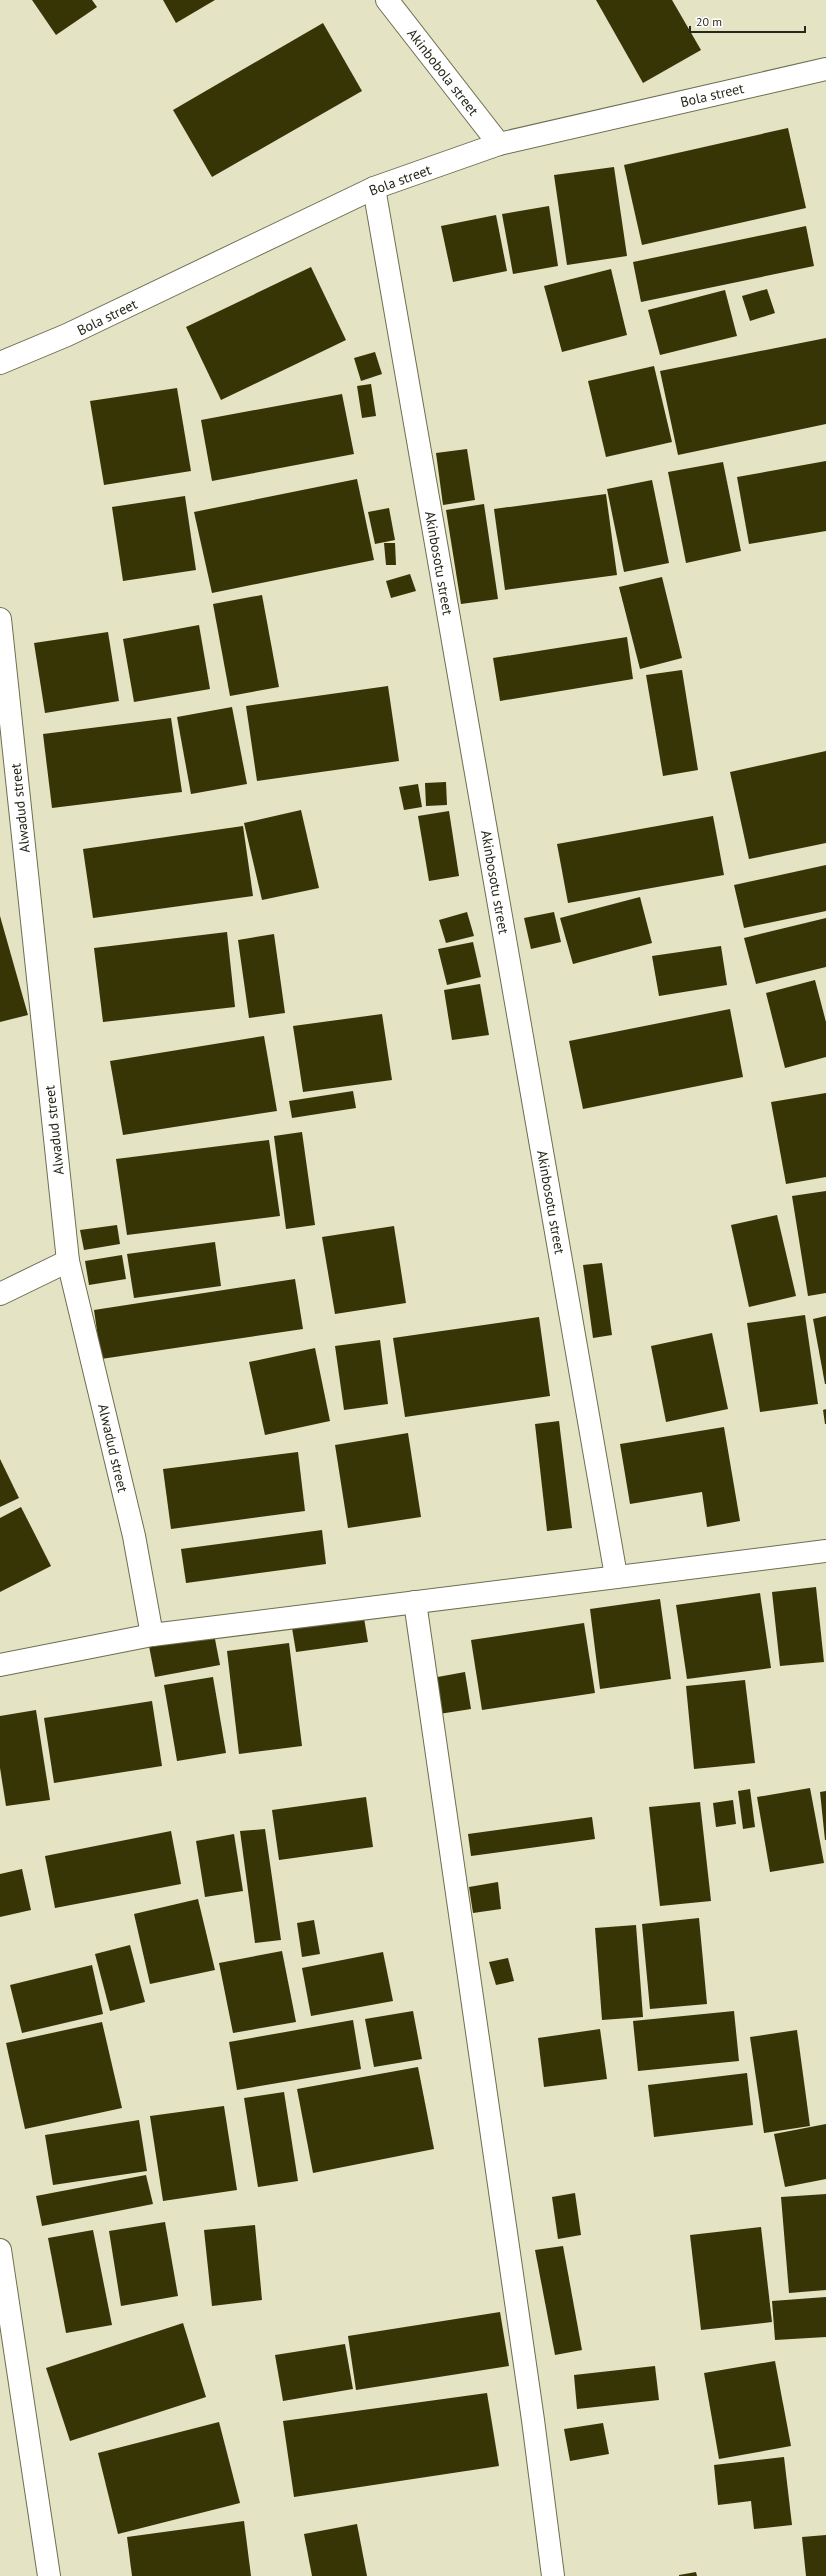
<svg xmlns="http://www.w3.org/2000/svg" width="826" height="2576" viewBox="0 0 826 2576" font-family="'PT Sans',sans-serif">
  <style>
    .building { fill: #373406 }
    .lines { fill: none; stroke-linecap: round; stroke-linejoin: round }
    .street-casing { stroke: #6f6d51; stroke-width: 24 }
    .street { stroke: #fff; stroke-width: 22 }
    .labels { text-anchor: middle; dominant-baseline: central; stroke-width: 4; stroke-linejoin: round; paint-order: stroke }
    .street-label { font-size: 14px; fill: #28271b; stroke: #fff }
  </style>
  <rect width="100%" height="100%" fill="#e4e3c3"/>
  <g class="building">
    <path d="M32,0h60l5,7 -41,28z"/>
    <path d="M163,0h52l-39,23z"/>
    <path d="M596,0h76l29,50 -58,33z"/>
    <path d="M323,23l39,68 -150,86 -39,-67z"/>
    <path d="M788,128l18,80 -164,37 -18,-80z"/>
    <path d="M614,167l13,89 -60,9 -13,-90z"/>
    <path d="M549,206l9,60 -45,8 -11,-60z"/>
    <path d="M496,215l11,56 -54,11 -12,-56z"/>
    <path d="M806,226l8,40 -173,36 -8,-40z"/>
    <path d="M311,267l35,73 -125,60 -35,-73z"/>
    <path d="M611,269l16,66 -65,17 -18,-66z"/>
    <path d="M767,289l8,24 -25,8 -8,-25z"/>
    <path d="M725,290l12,46 -77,19 -12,-45z"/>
    <path d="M826,338v86l-148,31 -18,-84z"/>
    <path d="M375,352l7,22 -21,7 -7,-23z"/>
    <path d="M654,366l18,76 -66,15 -18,-76z"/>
    <path d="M371,384l5,32 -14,2 -5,-32z"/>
    <path d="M177,388l14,83 -87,14 -14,-84z"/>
    <path d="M342,394l12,60 -142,27 -11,-61z"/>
    <path d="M467,449l8,51 -32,5 -7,-52z"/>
    <path d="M826,461v70l-77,13 -12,-67z"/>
    <path d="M723,462l18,89 -55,12 -18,-91z"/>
    <path d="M357,479l17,81 -162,33 -18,-81z"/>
    <path d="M652,480l17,83 -45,9 -17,-83z"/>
    <path d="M606,494l11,81 -112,15 -11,-81z"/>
    <path d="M185,496l11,74 -73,11 -11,-74z"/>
    <path d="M484,504l14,95 -37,5 -15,-94z"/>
    <path d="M389,508l6,32 -20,4 -7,-32z"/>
    <path d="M384,543h11l1,22h-10z"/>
    <path d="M410,574l6,17 -25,7 -5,-17z"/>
    <path d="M662,577l20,81 -42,11 -21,-82z"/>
    <path d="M262,595l17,92 -49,9 -17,-92z"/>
    <path d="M199,625l11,64 -76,13 -11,-63z"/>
    <path d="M108,632l11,69 -74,12 -11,-70z"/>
    <path d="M627,637l6,42 -133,22 -7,-43z"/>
    <path d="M682,670l16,100 -35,6 -17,-101z"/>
    <path d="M388,686l11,75 -142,20 -11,-75z"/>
    <path d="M232,707l15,77 -56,10 -14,-77z"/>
    <path d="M171,718l11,74 -130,16 -9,-74z"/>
    <path d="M826,751v92l-77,16 -19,-87z"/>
    <path d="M446,782l1,23 -21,1 -1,-23z"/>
    <path d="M418,784l4,23 -18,3 -5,-23z"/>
    <path d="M301,810l18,78 -57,12 -18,-77z"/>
    <path d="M449,811l10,65 -30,5 -11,-65z"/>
    <path d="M713,816l11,59 -156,28 -11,-59z"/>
    <path d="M243,826l10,70 -160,22 -10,-69z"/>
    <path d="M826,865v46l-82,17 -10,-43z"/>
    <path d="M640,897l12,46 -79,21 -13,-46z"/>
    <path d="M467,912l7,24 -28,7 -7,-23z"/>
    <path d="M554,912l7,30 -30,7 -7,-31z"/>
    <path d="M0,916l28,99 -28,7z"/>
    <path d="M826,918v49l-70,17 -12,-46z"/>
    <path d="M227,932l8,75 -132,15 -9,-74z"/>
    <path d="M274,934l11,79 -36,5 -11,-78z"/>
    <path d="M473,942l8,35 -34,8 -9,-36z"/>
    <path d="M721,946l6,39 -68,11 -7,-40z"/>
    <path d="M815,980l11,42v35l-41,11 -19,-75z"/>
    <path d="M480,984l9,51 -37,5 -8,-50z"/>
    <path d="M730,1009l13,68 -160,32 -14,-68z"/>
    <path d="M382,1014l10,66 -89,12 -10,-66z"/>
    <path d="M264,1036l13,75 -154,24 -13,-74z"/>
    <path d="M353,1091l3,17 -64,10 -3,-17z"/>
    <path d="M826,1093v84l-40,7 -15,-82z"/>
    <path d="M302,1132l13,93 -29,4 -12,-93z"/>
    <path d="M269,1140l11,76 -153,19 -11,-76z"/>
    <path d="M826,1191v102l-18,3 -16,-100z"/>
    <path d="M777,1215l19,81 -47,11 -18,-82z"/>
    <path d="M117,1225l3,19 -36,6 -4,-20z"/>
    <path d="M394,1226l12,77 -71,11 -13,-77z"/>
    <path d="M215,1242l6,44 -87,12 -7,-44z"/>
    <path d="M122,1255l4,24 -37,6 -4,-24z"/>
    <path d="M602,1263l10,72 -19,3 -10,-73z"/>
    <path d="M295,1279l8,50 -202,30 -7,-49z"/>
    <path d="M805,1315l13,89 -58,8 -13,-89z"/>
    <path d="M826,1316v68h-1l-12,-65z"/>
    <path d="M539,1317l11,79 -145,21 -12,-79z"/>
    <path d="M712,1333l16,76 -62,13 -15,-76z"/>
    <path d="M380,1340l8,64 -44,6 -9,-64z"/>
    <path d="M315,1348l15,73 -65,14 -16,-73z"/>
    <path d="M826,1409v15h-1l-2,-14z"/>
    <path d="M559,1421l13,107 -25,3 -12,-107z"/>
    <path d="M724,1427l16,94 -33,6 -5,-35 -72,12 -10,-60z"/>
    <path d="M408,1433l13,84 -73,11 -13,-83z"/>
    <path d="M298,1452l7,59 -134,18 -8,-60z"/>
    <path d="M0,1459l19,39 -19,9z"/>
    <path d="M21,1507l30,59 -51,26v-74z"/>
    <path d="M322,1530l4,34 -140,19 -5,-34z"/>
    <path d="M816,1587l8,75 -44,4 -8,-74z"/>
    <path d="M760,1593l11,75 -84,11 -11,-74z"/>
    <path d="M660,1599l11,80 -71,10 -10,-80z"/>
    <path d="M363,1612l5,30 -72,10 -5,-30z"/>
    <path d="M584,1623l11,70 -113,17 -11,-70z"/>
    <path d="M214,1634l6,31 -65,12 -6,-31z"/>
    <path d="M289,1643l13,103 -63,8 -12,-103z"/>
    <path d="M465,1672l6,37 -32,5 -7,-36z"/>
    <path d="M213,1677l13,76 -49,8 -13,-76z"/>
    <path d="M745,1680l10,83 -61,6 -8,-83z"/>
    <path d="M152,1701l10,65 -108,17 -10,-65z"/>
    <path d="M36,1710l14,90 -44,6 -6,-38v-52z"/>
    <path d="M810,1788l14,75 -54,9 -13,-75z"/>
    <path d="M750,1789l5,38 -12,2 -5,-38z"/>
    <path d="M826,1791v49h-1l-5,-48z"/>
    <path d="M366,1797l7,50 -94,13 -7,-50z"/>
    <path d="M733,1800l3,24 -20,3 -3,-24z"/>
    <path d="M700,1802l11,99 -51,5 -11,-99z"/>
    <path d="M592,1817l3,22 -124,17 -3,-22z"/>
    <path d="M265,1829l16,111 -26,3 -15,-112z"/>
    <path d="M171,1831l10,53 -126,24 -10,-52z"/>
    <path d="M234,1834l9,57 -38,6 -9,-56z"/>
    <path d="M22,1869l9,41 -31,7v-43z"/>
    <path d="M498,1882l3,27 -28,4 -4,-26z"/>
    <path d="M198,1899l17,71 -65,14 -16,-70z"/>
    <path d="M699,1918l8,86 -57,5 -8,-85z"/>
    <path d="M314,1920l6,34 -18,3 -5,-34z"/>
    <path d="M636,1925l7,92 -41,3 -7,-92z"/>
    <path d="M130,1945l15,57 -35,9 -15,-57z"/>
    <path d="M282,1951l14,71 -63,11 -14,-70z"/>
    <path d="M383,1952l10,49 -82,15 -9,-48z"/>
    <path d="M508,1958l6,23 -18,4 -7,-23z"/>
    <path d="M92,1965l11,49 -81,19 -12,-48z"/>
    <path d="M413,2011l9,48 -48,8 -9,-48z"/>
    <path d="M734,2011l5,50 -101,10 -5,-50z"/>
    <path d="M353,2020l8,49 -124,21 -8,-48z"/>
    <path d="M102,2022l20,86 -97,21 -19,-86z"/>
    <path d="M600,2029l7,50 -63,8 -6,-49z"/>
    <path d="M797,2030l13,96 -46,7 -14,-96z"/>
    <path d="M418,2067l16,82 -121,24 -16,-84z"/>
    <path d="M747,2073l6,52 -99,12 -6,-52z"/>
    <path d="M284,2092l14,89 -40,6 -14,-89z"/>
    <path d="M224,2106l13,84 -74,11 -13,-85z"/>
    <path d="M139,2120l8,51 -94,14 -8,-50z"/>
    <path d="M826,2124v55l-41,8 -11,-53z"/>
    <path d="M146,2175l7,29 -111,22 -6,-30z"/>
    <path d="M575,2193l6,42 -23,4 -6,-42z"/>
    <path d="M826,2194v96l-37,3 -8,-96z"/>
    <path d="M165,2222l13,74 -57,10 -12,-75z"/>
    <path d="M255,2225l7,75 -50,6 -8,-76z"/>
    <path d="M761,2227l11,95 -71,8 -11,-95z"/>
    <path d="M93,2230l19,95 -46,8 -18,-95z"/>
    <path d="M563,2246l19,104 -27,5 -20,-105z"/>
    <path d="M826,2297v40l-51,3 -3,-39z"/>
    <path d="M500,2312l9,54 -153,24 -8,-54z"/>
    <path d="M183,2323l23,74 -136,44 -24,-73z"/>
    <path d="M345,2344l8,45 -70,12 -8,-46z"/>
    <path d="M775,2361l16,85 -72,13 -15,-86z"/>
    <path d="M655,2366l4,34 -82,9 -3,-34z"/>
    <path d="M487,2393l12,73 -205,31 -11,-76z"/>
    <path d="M219,2422l21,81 -122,31 -20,-81z"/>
    <path d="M603,2423l6,31 -39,7 -6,-32z"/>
    <path d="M784,2457l8,68 -38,4 -3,-28 -33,4 -4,-40z"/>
    <path d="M244,2521l7,55h-119l-5,-39z"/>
    <path d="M357,2524l10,52h-55l-8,-42z"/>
    <path d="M826,2535v41h-20l-4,-39z"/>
    <path d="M696,2572l1,4h-18v-1z"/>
  </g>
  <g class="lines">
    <g class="street-casing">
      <g id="street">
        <path d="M387,0l112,144"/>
        <path d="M374,188l242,1388"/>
        <path d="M0,363l67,-28 307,-147 125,-44 327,-75"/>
        <path d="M0,619l68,642 66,275 18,99"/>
        <path d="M0,1294l68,-33"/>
        <path d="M415,1602l118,818 20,156"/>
        <path d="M0,1665l152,-30 674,-84"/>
        <path d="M0,2250l49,326"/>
      </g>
    </g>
    <use href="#street" class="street"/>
  </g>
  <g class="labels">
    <g class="street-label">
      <text transform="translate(443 72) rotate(52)">Akinbobola street</text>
      <text transform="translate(712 95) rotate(-13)">Bola street</text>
      <text transform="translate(400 180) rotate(-20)">Bola street</text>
      <text transform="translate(107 317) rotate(-26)">Bola street</text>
      <text transform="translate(439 563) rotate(80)">Akinbosotu street</text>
      <text transform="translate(20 808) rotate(-96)">Alwadud street</text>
      <text transform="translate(495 882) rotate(80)">Akinbosotu street</text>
      <text transform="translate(54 1130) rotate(-96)">Alwadud street</text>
      <text transform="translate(551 1202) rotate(80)">Akinbosotu street</text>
      <text transform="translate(113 1448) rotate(77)">Alwadud street</text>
    </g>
  </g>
  <path d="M690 26v6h115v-6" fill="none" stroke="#28271b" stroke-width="2"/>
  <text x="696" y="26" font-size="12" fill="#28271b" stroke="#ffffff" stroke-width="3" paint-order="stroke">20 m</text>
</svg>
